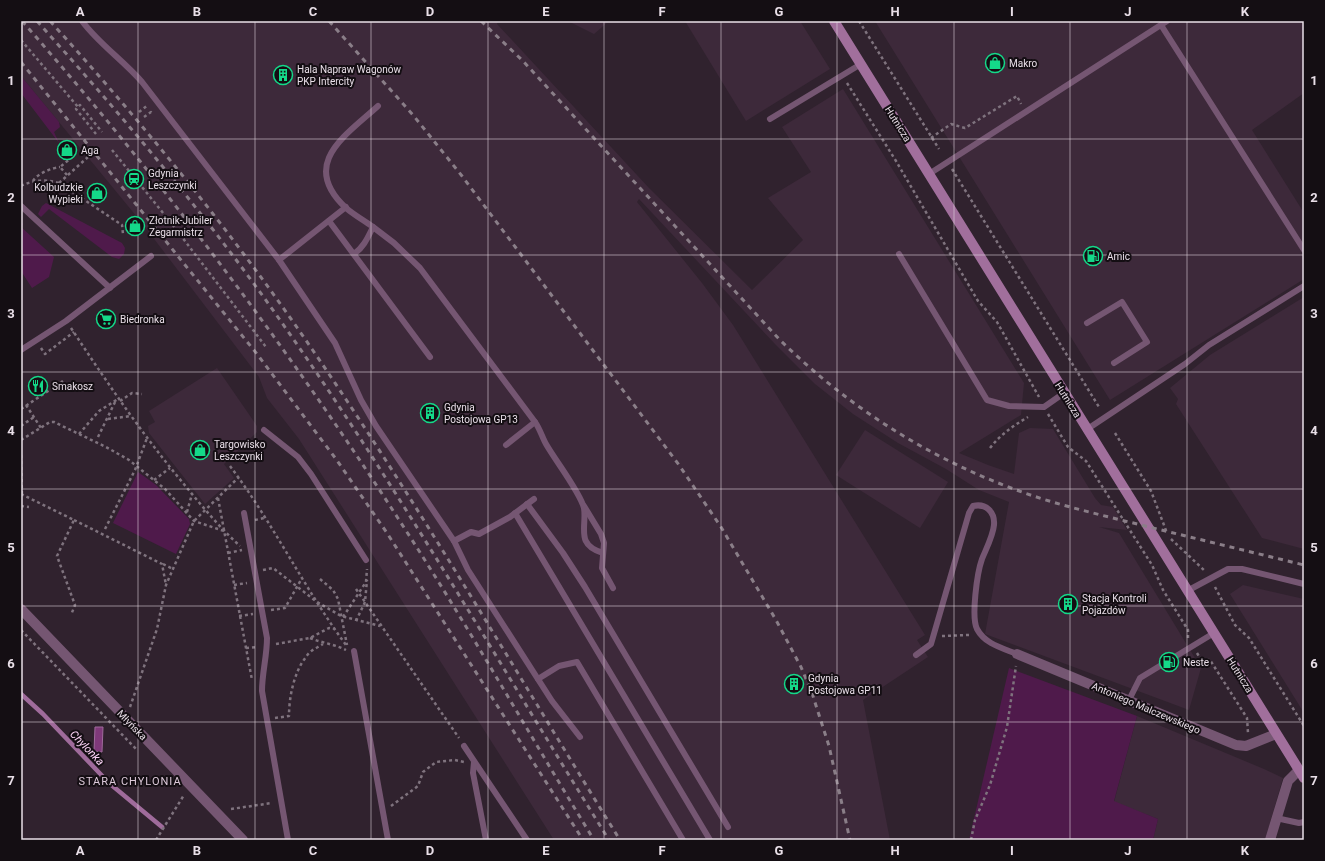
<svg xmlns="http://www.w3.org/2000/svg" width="1325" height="861" viewBox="0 0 1325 861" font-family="Roboto,sans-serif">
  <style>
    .built { fill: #3d293a }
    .green { fill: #4f1a4b }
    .water { fill: #7f397a; stroke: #9f6b9b }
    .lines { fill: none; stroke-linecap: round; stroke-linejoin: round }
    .stream { stroke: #9f6b9b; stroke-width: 4.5 }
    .path { stroke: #7f737e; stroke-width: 2.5; stroke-dasharray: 3 3; stroke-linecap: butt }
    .service { stroke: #755672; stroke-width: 6 }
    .minor { stroke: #755672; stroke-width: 10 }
    .secondary { stroke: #a16f9c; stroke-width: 10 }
    .rail { stroke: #8a7e88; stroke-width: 3; stroke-dasharray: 5 5; stroke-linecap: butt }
    .grid { fill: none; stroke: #e9dfe8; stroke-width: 1; stroke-opacity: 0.55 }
    .labels { text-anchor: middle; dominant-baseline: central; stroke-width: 4; stroke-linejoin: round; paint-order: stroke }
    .poi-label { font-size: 10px; fill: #e9dfe8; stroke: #140e13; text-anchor: start }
    .street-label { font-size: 10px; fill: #e9dfe8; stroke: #140e13 }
    .water-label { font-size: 11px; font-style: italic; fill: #fdd5f8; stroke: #140e13 }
    .neighbourhood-label { font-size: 11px; letter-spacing: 1px; fill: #dcc9d9; stroke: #140e13 }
    .neatline { fill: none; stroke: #e9dfe8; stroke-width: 1.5 }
    .grid-label { font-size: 13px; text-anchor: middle; font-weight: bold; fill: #e9dfe8 }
  </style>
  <rect width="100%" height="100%" fill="#30222e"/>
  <g class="built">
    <path d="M21,21h477l-1,3 152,164 103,102 51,-50 -35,-42 43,-26 -29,-45 61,-38 181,294 -3,32 -62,38 29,12 26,9 5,-41 11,-5 23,1 42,69 6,7 12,2 14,23 -28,-3 20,6 82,135 -12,42 -204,-76 24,-132 -30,-12 -33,-21 -48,-26 -45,-29 -38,-30 -40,-40 -136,-145 -2,3 65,81 31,42 192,310 -8,5 11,17 -65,43 27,140h-336l-255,-401 -32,-41 -8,-21 -117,-154 -121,-147z"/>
    <path d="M568,21h41l-15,13z"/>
    <path d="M685,21h115l30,48 -84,52z"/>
    <path d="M875,21h429v72l-52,37 52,83v66l-194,121z"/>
    <path d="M1304,297v252l-42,-11 -86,-134 2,-5 -8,-11 40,-33z"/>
    <path d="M217,368l40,58v6l-33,32 10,14 -29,26 -56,-71 -1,-7 7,-4 -6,-11z"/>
    <path d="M865,430l83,52 -28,46 -84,-53z"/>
    <path d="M1243,585l61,14v114l-74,-119z"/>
    <path d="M1137,716l127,53 19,9 -18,62h-112l5,-21 -44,-17z"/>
  </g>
  <g class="green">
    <path d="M21,76l38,46 1,5 -6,5 5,11 -38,-50z"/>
    <path d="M46,203l76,40 3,5 -1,6 -5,5 -7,-2 -63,-48 -8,8 -3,-3 4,-8z"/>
    <path d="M21,222l2,2 -2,3 33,30 -5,20 -17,11 -11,-17z"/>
    <path d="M138,472l18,13 33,34 1,5 -14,30 -63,-31z"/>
    <path d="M1009,668l128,48 -23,85 44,18 -5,21h-184z"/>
  </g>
  <path class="water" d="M95,727h8l-1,25 -8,-1z"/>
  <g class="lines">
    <path class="stream" d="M21,694l22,20 66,69 53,44"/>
    <g class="path">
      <path d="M859,21l80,128"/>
      <path d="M21,40l57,67"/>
      <path d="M847,83l49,78 82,140 19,21 42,75"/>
      <path d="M139,112l9,-7"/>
      <path d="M144,117l7,-5 1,2"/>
      <path d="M96,134l-20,-25 4,-4 22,27"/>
      <path d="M931,138l20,-14 14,4 52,-32 4,8"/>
      <path d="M112,150l60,74 94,123"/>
      <path d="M952,169l147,238"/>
      <path d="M67,175l-7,-8 15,-12"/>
      <path d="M33,181c5,-8 19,-13 27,-14"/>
      <path d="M59,183l29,-26"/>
      <path d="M21,186c12,-6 24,-7 38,-3l63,42 1,9"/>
      <path d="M71,328c35,53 71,106 112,155 18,22 36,44 57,63"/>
      <path d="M41,348l4,6 29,-22"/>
      <path d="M120,401l12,-8 10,1"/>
      <path d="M26,405l15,23"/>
      <path d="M21,409l42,-28"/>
      <path d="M1048,414l20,33 18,14 66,104 11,25 25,40v9"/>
      <path d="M108,419l23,-3"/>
      <path d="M21,426l13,-9"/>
      <path d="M1115,433l36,58 16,42"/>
      <path d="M79,434l20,-23 19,-12"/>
      <path d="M98,437l18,-37"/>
      <path d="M21,440l29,-18h4l52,25 23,13 36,29 29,32 30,10"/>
      <path d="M990,448c11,-14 23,-22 38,-31"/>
      <path d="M21,455l1,40"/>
      <path d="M230,466c43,57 74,122 116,179"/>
      <path d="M154,480l16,-12"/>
      <path d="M21,494l53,26 -17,36 18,49 -4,10"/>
      <path d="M218,498l34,182"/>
      <path d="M21,506l8,1"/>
      <path d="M187,512l5,-18"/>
      <path d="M74,520l88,44 4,21"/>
      <path d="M255,520l9,-2"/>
      <path d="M105,529l30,-59 12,-32"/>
      <path d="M1171,539l34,32"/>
      <path d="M228,553l14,-3"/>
      <path d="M163,564l10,5"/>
      <path d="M263,570l10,-2 44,34 24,14 39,10"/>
      <path d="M320,579l13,11 5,9 9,46"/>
      <path d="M234,585l13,-2"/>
      <path d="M1215,587l20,38 14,13 55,88"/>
      <path d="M356,589l103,149"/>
      <path d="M271,610l14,-2 17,-30"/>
      <path d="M239,616l14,-2"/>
      <path d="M343,617l23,-35 1,-13"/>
      <path d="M356,621l9,-19 2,-22"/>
      <path d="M21,630l115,119"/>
      <path d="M942,636l27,-1"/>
      <path d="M310,638c12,5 24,6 36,12"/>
      <path d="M276,644l34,-6 19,-10 5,1"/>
      <path d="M246,648l11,-1"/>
      <path d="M1197,653l3,5 10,2 37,58 1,15"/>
      <path d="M130,707l27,-78 9,-44 28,-64 45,-44"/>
      <path d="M275,718l14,-2c0,-19 5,-44 17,-59 4,-7 11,-9 17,-13"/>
      <path d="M391,806l27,-20 5,-14 13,-10 19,-2 9,2"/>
      <path d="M231,809l41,-6"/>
      <path d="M156,840l28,-45"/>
      <path d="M971,840l4,-20 15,-35 17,-58 9,-61"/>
    </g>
    <g class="service">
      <path d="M82,21c17,23 41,39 60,61l137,178 56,83 26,57 15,26 78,115 14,29 84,131 28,36"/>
      <path d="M1161,25l143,225"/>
      <path d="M770,119l91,-55"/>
      <path d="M929,174l238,-153"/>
      <path d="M21,206l89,82"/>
      <path d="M329,221l101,136"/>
      <path d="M373,227l21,16 26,25 115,154c5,7 7,15 11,22 9,16 34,48 38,64 3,19 -9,37 19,45"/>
      <path d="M354,254c10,-7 14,-17 19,-27 -8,-6 -19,-12 -27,-19 -47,-44 -1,-72 32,-102"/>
      <path d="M899,254l88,146 22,6 35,1 20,-14"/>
      <path d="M279,260l67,-53"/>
      <path d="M1087,323l35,-21 25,40 -33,21"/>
      <path d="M21,350l45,-29 85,-65"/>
      <path d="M264,430l34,27 13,17 55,86"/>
      <path d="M1086,430l99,-66 24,-19 95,-59"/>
      <path d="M506,445l29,-23"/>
      <path d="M527,504l36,49 22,34 143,240"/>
      <path d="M584,506l17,28 3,9 -2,25 11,20"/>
      <path d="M244,513l23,125c0,18 -5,35 -5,53l26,149"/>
      <path d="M515,513l195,327"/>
      <path d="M454,541l17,-9 8,2 31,-17 24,-18"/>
      <path d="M1187,591l41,-22h14l62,15"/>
      <path d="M354,651l34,189"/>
      <path d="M916,655l15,-11 38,-131 4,-7c13,-3 22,6 21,19 -1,11 -8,24 -12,34 -5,14 -11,58 -5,70 8,15 25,19 40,25"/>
      <path d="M538,679l21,-13 18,-4 106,178"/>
      <path d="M1129,700l11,-22 74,-45"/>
      <path d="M464,746l63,94"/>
      <path d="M474,762l-1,11 13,67"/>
      <path d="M1276,818l23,5 5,-1"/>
    </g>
    <g class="minor">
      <path d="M21,609l222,231"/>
      <path d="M1017,654l219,91 10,1 30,-12"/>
      <path d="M1270,840l18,-59 11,-11"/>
    </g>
    <path class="secondary" d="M834,21l470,757"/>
    <g class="rail">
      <path d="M22,21c140,159 267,328 381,505 67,103 127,210 191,314"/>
      <path d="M37,21c89,99 174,200 250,309 115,164 216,340 322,510"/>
      <path d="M50,21c88,97 171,198 246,305 116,166 217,342 324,514"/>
      <path d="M329,21l84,94 49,61 217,289 42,62 55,93 25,47 11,26 17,53 21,94"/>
      <path d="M481,21l42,40 256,278c65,64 141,114 227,147 45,18 92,28 139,40 53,13 106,26 159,39"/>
      <path d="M21,62l236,292 79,105 51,74 196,307"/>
    </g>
  </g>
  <path class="grid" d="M138,21v819M255,21v819M371,21v819M488,21v819M604,21v819M721,21v819M837,21v819M954,21v819M1070,21v819M1187,21v819M21,139h1283M21,255h1283M21,372h1283M21,489h1283M21,606h1283M21,722h1283"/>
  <defs>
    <g id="shop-ring" transform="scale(1)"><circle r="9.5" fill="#140e13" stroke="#14d989" stroke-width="1.5"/><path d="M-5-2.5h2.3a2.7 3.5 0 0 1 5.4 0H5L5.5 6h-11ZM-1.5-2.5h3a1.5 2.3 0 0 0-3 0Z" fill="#14d989"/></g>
    <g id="building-ring" transform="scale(1)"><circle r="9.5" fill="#140e13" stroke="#14d989" stroke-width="1.5"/><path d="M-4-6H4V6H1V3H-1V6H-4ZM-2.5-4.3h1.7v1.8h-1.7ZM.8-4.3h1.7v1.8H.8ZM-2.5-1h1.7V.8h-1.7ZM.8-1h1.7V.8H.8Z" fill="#14d989"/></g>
    <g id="station-ring" transform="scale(1)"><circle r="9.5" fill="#140e13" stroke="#14d989" stroke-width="1.5"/><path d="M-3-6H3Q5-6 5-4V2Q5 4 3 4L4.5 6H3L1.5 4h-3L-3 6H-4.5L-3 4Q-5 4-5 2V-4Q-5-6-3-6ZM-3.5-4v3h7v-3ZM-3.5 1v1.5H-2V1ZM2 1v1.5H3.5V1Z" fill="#14d989"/></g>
    <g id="fuel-ring" transform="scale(1)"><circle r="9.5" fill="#140e13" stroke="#14d989" stroke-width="1.5"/><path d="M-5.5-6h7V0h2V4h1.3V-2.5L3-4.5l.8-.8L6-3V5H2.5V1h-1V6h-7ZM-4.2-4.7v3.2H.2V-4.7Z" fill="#14d989"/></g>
    <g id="supermarket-ring" transform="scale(1)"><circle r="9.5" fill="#140e13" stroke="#14d989" stroke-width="1.5"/><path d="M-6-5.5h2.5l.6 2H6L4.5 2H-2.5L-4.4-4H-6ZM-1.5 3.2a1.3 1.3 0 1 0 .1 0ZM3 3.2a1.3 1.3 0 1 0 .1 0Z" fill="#14d989"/></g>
    <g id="restaurant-ring" transform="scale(1)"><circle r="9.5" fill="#140e13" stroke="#14d989" stroke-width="1.5"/><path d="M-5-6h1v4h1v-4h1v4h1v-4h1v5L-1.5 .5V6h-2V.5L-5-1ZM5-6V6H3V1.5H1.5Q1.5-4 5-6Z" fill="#14d989"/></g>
  </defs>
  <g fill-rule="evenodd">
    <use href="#shop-ring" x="995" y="63"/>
    <use href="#building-ring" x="283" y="75"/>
    <use href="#shop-ring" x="67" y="150"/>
    <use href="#station-ring" x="134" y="179"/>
    <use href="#shop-ring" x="97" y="193"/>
    <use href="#shop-ring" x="135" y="226"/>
    <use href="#fuel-ring" x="1093" y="256"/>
    <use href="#supermarket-ring" x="106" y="319"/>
    <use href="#restaurant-ring" x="38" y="386"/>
    <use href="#building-ring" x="430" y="413"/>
    <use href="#shop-ring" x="200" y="450"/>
    <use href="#building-ring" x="1068" y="604"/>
    <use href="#fuel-ring" x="1169" y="662"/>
    <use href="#building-ring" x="794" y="684"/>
  </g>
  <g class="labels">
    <g class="poi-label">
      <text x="1009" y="63">Makro</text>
      <text x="297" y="69">Hala Napraw Wagonów<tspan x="297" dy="12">PKP Intercity</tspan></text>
      <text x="81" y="150">Aga</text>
      <text x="148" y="173">Gdynia<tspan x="148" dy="12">Leszczynki</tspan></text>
      <text x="83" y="187" text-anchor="end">Kolbudzkie<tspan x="83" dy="12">Wypieki</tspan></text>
      <text x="149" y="220">Złotnik-Jubiler<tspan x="149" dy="12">Zegarmistrz</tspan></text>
      <text x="1107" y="256">Amic</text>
      <text x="120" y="319">Biedronka</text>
      <text x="52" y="386">Smakosz</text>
      <text x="444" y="407">Gdynia<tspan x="444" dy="12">Postojowa GP13</tspan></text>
      <text x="214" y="444">Targowisko<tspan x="214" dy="12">Leszczynki</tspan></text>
      <text x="1082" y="598">Stacja Kontroli<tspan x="1082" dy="12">Pojazdów</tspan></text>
      <text x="1183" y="662">Neste</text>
      <text x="808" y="678">Gdynia<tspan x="808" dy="12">Postojowa GP11</tspan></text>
    </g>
    <g class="street-label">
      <text transform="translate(898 124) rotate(58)">Hutnicza</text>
      <text transform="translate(1068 400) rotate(58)">Hutnicza</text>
      <text transform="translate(1240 675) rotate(58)">Hutnicza</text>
      <text transform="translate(1146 708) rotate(23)">Antoniego Malczewskiego</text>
      <text transform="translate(132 725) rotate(46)">Młyńska</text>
    </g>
    <g class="water-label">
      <text transform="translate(87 748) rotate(46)">Chylonka</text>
    </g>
    <g class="neighbourhood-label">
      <text x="130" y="781">STARA CHYLONIA</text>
    </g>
  </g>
  <rect width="1325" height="861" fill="none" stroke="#140e13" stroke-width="44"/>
  <rect x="22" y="22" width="1281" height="817" class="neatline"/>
  <g class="grid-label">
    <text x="80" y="16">A</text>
    <text x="197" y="16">B</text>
    <text x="313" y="16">C</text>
    <text x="430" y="16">D</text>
    <text x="546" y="16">E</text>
    <text x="662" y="16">F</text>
    <text x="779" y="16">G</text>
    <text x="895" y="16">H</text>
    <text x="1012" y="16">I</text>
    <text x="1128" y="16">J</text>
    <text x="1245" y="16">K</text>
    <text x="11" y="85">1</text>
    <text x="1314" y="85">1</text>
    <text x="11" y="202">2</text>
    <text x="1314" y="202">2</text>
    <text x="11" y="318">3</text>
    <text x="1314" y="318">3</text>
    <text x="11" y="435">4</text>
    <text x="1314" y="435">4</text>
    <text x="11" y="552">5</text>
    <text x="1314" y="552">5</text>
    <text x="11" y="668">6</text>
    <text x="1314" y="668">6</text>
    <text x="11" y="785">7</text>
    <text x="1314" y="785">7</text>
    <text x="80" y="855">A</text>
    <text x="197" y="855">B</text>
    <text x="313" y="855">C</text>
    <text x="430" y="855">D</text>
    <text x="546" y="855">E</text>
    <text x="662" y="855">F</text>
    <text x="779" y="855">G</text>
    <text x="895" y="855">H</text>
    <text x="1012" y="855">I</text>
    <text x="1128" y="855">J</text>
    <text x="1245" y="855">K</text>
  </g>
</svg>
